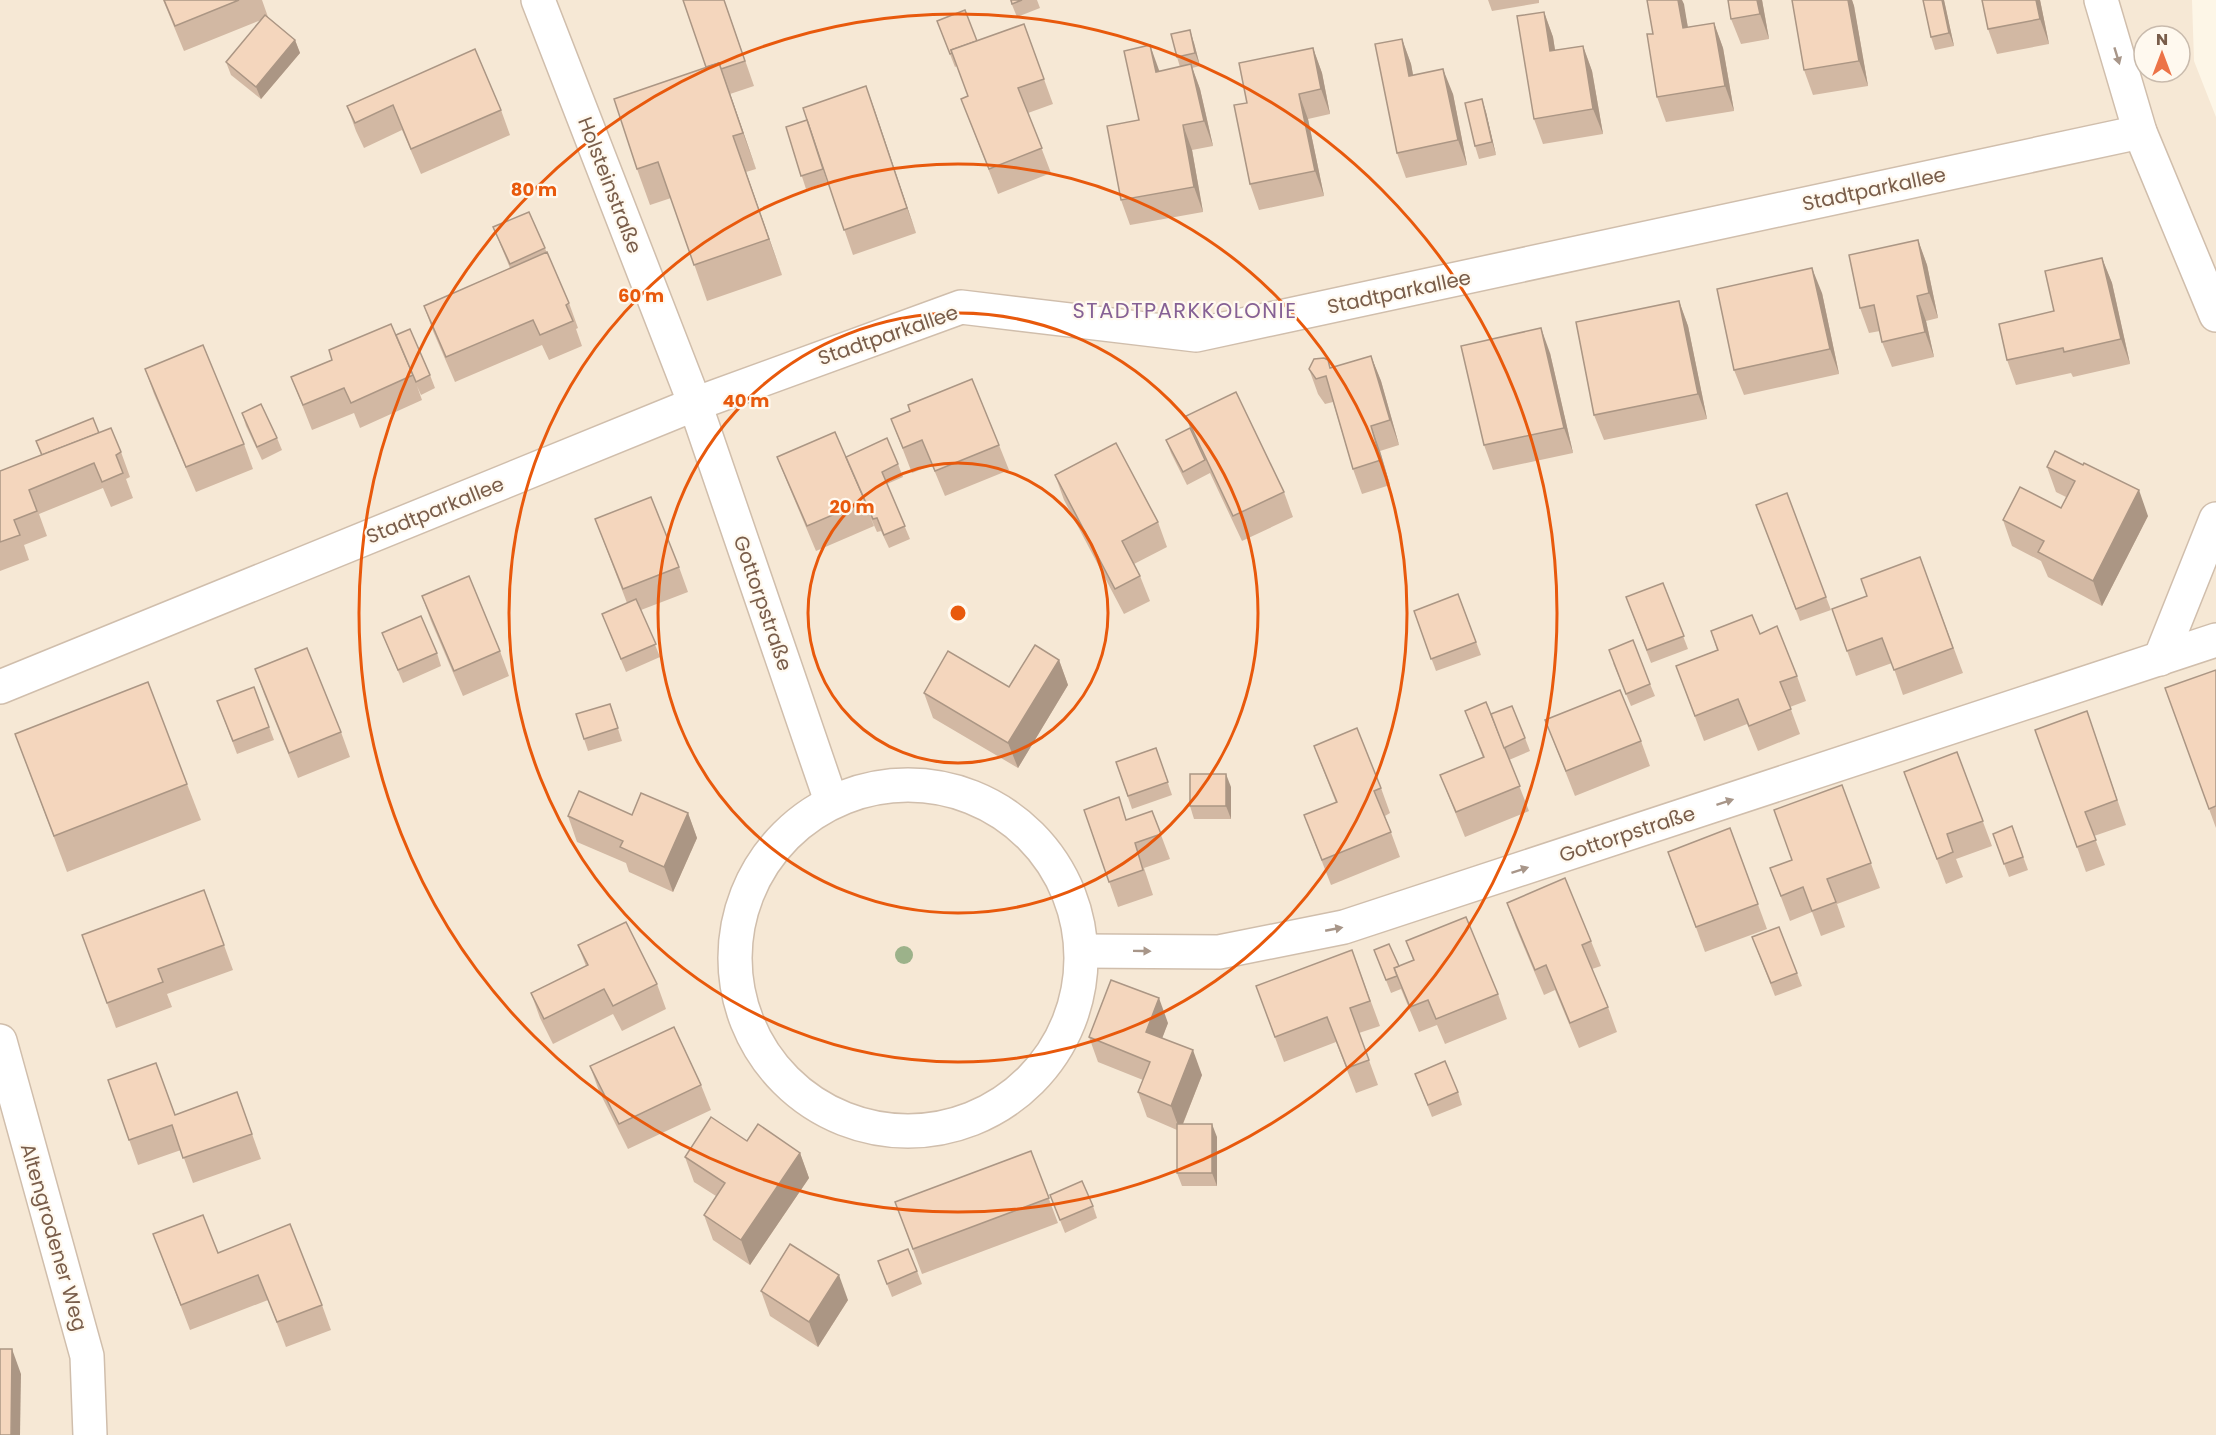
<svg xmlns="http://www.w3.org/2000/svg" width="2216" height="1435" viewBox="0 0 2216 1435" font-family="Poppins,sans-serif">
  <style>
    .residential { fill: #f6e8d5; fill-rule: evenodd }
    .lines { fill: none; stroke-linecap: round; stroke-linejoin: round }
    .minor-casing { stroke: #d0beac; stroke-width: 36 }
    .minor { stroke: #fff; stroke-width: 33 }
    .tree { fill: #9cb28a }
    .wall { fill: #d2b8a3 }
    .shaded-wall { fill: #ab9684 }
    .building { fill: #f4d6bd; stroke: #ab9684; stroke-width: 1.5 }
    .oneway { fill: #a89689 }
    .ring { fill: none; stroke: #e8590c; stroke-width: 3 }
    .labels { text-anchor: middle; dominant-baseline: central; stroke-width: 4.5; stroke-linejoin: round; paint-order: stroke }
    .street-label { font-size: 20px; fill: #795d4a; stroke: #fff9ef }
    .neighbourhood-label { font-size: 21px; letter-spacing: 1.5px; fill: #866195; stroke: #fff9ef }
    .centre { fill: #e8590c; stroke: #fff9ef; stroke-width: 3 }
    .ring-label { font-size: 18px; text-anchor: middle; font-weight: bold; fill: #e8590c; stroke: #fff9ef; stroke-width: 4.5; stroke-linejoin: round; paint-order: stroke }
  </style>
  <rect width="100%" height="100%" fill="#fdf6e7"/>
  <path class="residential" d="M0,0h2192l2,61 22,56v1318h-2216zM2144,36h36v36h-36z"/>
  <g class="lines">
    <g class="minor-casing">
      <g id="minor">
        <path d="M538,0l157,404 136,397"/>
        <path d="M2101,0l39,132 76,183"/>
        <path d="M2160,659l56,-140"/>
        <path d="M0,687l695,-283 266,-97 235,28 944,-203"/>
        <circle cx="908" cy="958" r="173"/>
        <path d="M1083,951l136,1 125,-25 872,-287"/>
        <path d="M0,1041l87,315 3,79"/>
      </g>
    </g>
    <use href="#minor" class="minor"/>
  </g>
  <circle class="tree" cx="904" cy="955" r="9"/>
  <g class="wall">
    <path d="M163,0h99l6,17 27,23 5,13 -39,46 -30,-24 -5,-13 35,-42 -77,31z"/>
    <path d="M1010,0h27l3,8 -23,9z"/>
    <path d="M1488,0h51v3l-47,8z"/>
    <path d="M1647,0h35l6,27 26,-4 9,25 11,63 -68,11 -9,-25 -4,-63z"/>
    <path d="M1762,0l7,39 -28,5 -10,-25z"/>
    <path d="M1792,0h60l2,6 14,80 -55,9 -9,-25z"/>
    <path d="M1923,0h21l10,46 -19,4 -4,-13z"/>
    <path d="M1982,0h58l9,44 -52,10 -9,-25z"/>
    <path d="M727,8l27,78 -24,8 26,75 -10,3 36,103 -75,26 -36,-103 -21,7 -13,-36 69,-102z"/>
    <path d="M1544,12l9,25 2,13 28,-4 9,25 11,63 -60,10 -9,-25z"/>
    <path d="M937,21l40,20 47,-17 29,80 -25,9 23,60 -53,21 -37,-95 7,-3 -11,-30 -2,1z"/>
    <path d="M1402,39l9,25 2,11 40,19 14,71 -61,13 -9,-25z"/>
    <path d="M1194,43l6,23 -8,2 8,21 13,57 -21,4 11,62 -73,13 -9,-25 18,-80 20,-49 21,-4 -3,-10z"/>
    <path d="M1313,48l9,25 8,41 -22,5 16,77 -65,14 -9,-26 -3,-81z"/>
    <path d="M475,49l26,61 9,25 -89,39 -19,-44 -38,18 -8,-17 -9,-25z"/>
    <path d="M866,86l50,147 -63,22 -34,-99 8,26 -21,7 -20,-62 21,-7 -4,-12z"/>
    <path d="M1486,112l10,43 -17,4 -4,-13z"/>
    <path d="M529,212l40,91 9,25 -2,1 6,17 -33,14 -7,-15 -87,37 -22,-51 -9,-25 86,-38 -17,-41z"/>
    <path d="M1918,240l9,25 11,53 -12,3 8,36 -42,10 -10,-25 -2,-11 -11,2 -9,-25z"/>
    <path d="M2102,258l10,25 18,81 -57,13 -2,-4 -55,12 -9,-25z"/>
    <path d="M1822,293l17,81 -95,21 -10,-25z"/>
    <path d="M1679,301l9,25 19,93 -103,21 -10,-25z"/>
    <path d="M396,335l34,40 5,13 -14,7 -4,-9 5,14 -62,28 -6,-15 -42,17 -21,-53 41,-17 -3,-10z"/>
    <path d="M1550,353l23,100 -80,17 -9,-25z"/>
    <path d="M1371,356l10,25 18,64 -19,6 10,34 -28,9 -9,-25 -20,-67 -8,2 -7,-10 -9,-25 19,-9 2,8z"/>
    <path d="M145,369l99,75 9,25 -57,23 -42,-98z"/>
    <path d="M242,413l35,25 5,12 -20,10 -16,-34z"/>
    <path d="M1186,416l98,76 9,25 -51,24 -32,-68 -23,12 -16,-32 -5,-13 24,-12z"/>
    <path d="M891,419l108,26 10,25 -64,26 -13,-31 -20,8z"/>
    <path d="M99,433l22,19 9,25 -4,2 7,19 -22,9 -8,-19 -64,26 8,22 -23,9 5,15 -29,11v-100l41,-16 -5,-14z"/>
    <path d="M777,457h69l52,7 5,13 -16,7 23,55 -21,9 -8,-17 -4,1 -8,-18 5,12 -58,25 -29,-69z"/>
    <path d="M2047,467l101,49 -46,90 -54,-29 -7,-16 -29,-15 -9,-26 58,-12 5,-11 -10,-5z"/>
    <path d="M1055,475l103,47 9,25 -33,17 6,12 10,25 -26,13 -60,-114z"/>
    <path d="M1756,505l70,92 5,13 -31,11z"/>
    <path d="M595,519l84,48 9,25 -47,18 19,47 -34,15 -24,-58 25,-11z"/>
    <path d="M1920,557l43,116 -60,22 -11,-32 -36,13 -24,-67 35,-13z"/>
    <path d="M1663,583l25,66 -37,14 -25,-66z"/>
    <path d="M1458,594l23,61 -45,16 -22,-60z"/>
    <path d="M422,596l78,55 9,25 -46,20 -32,-75z"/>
    <path d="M1711,631l49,3 37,42 9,25 -16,6 10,27 -42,17 -11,-27 -43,17 -28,-75 41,-16z"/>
    <path d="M382,633l55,20 4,13 -38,17z"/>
    <path d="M1059,660l9,25 -50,83 -85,-50 -9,-25 85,-6z"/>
    <path d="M1613,663l37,21 5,12 -24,10z"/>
    <path d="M255,669l86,63 9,25 -52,21 -34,-84z"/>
    <path d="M2216,670v158l-42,-115z"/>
    <path d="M254,687l20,53 -37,14 -20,-53z"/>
    <path d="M610,704l12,37 -34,10 -4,-12z"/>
    <path d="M1465,711l26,3 34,24 5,13 -21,9 20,51 -64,26 -25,-62 43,-17z"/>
    <path d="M2087,711l39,114 -32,11 11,29 -19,7 -9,-25z"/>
    <path d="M1545,720l96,21 9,25 -75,30z"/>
    <path d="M15,734l172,50 14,36 -134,52z"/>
    <path d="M1314,746l67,42 9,25 -5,3 15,41 -69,28 -27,-70 32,-12z"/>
    <path d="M1156,748l16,47 -40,14 -16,-47z"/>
    <path d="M1957,752l35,94 -36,13 7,18 -17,7 -42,-112z"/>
    <path d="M1842,785l38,103 -43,16 8,23 -24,9 -9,-24 -22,9 -20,-53 22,-8z"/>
    <path d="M1231,787v32h-37l-4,-13z"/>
    <path d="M1084,810l43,10 25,-9 18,48 -26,9 9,27 -35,12z"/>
    <path d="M688,813l9,25 -24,54 -44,-20 -3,-9 -49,-21 -9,-26z"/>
    <path d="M2012,826l16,44 -19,7 -16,-43z"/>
    <path d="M1730,828l37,101 -62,23 -37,-100z"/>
    <path d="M204,890l29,80 -66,24 5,13 -56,21 -34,-93z"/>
    <path d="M1507,903l84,38 10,25 -9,3 16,38 9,25 -38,16 -24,-58 -11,5 -28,-67z"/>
    <path d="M1406,941l92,53 9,25 -62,25 -8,-19 -18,7 -18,-43 -10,4 -17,-43 25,16 14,-6z"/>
    <path d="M578,945l79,39 9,25 -44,22 -9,-17 -60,30 -13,-26 -9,-25 55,-27z"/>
    <path d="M1352,950l28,76 -21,7 19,52 -22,8 -20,-51 -52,20 -28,-76z"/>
    <path d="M1757,950l40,23 5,13 -27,10z"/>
    <path d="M1168,1023l-6,15 40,37 -19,49 34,13v49h-35l-5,-13v-43l-30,-13 -9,-25 5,-12 -45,-18 -9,-25z"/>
    <path d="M590,1066l111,19 10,25 -83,39 -29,-58z"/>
    <path d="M1415,1074l43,18 4,13 -30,12z"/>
    <path d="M108,1080l67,35 62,-23 24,67 -68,24 -12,-33 -43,15z"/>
    <path d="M747,1141l53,12 9,25 -59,87 -37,-25 -9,-25 12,-19 -22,-14 -9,-25z"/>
    <path d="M1031,1151l27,72 -136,51 -27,-72z"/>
    <path d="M1050,1195l43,11 4,12 -32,15z"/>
    <path d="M153,1234l65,19 104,52 9,25 -45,17 -18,-47 -78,30z"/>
    <path d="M878,1261l39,10 5,13 -30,13z"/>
    <path d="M761,1291l87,9 -30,47 -48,-31z"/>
  </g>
  <g class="shaded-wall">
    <path d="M1678,0h4l2,4 8,49 -9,-25z"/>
    <path d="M1757,0h5l7,39 -9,-25z"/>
    <path d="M1848,0h4l2,6 14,80 -9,-25z"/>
    <path d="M1942,0h2l10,46 -5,-13z"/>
    <path d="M2036,0h4l9,44 -9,-25z"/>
    <path d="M1544,12l9,25 6,39 -9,-25z"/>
    <path d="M1714,23l9,25 11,63 -9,-25z"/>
    <path d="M1190,30l4,13 6,23 -5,-13z"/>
    <path d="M1402,39l9,25 7,37 -9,-25z"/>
    <path d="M295,40l5,13 -39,46 -5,-12z"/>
    <path d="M1150,45l9,25 6,27 -9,-25z"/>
    <path d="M1583,46l9,25 11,63 -10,-25z"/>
    <path d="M1313,48l9,25 8,41 -9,-25z"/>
    <path d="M719,63l13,36 24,70 -13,-36z"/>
    <path d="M1191,64l9,25 13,57 -9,-25z"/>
    <path d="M1443,69l10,25 14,71 -9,-25z"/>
    <path d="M866,86l9,25 41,122 -9,-25z"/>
    <path d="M1299,94l9,25 16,77 -9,-25z"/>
    <path d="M1482,99l4,13 10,43 -4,-13z"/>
    <path d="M1183,125l9,25 11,62 -9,-25z"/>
    <path d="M733,136l13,36 36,103 -13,-36z"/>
    <path d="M1918,240l9,25 11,53 -9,-25z"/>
    <path d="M2102,258l10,25 18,81 -9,-25z"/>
    <path d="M1812,268l10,25 17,81 -9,-25z"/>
    <path d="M1917,296l9,25 8,36 -9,-25z"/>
    <path d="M1679,301l9,25 19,93 -9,-25z"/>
    <path d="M1541,328l9,25 23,100 -9,-25z"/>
    <path d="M1371,356l10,25 18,64 -9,-25z"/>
    <path d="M1371,426l9,25 10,34 -9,-25z"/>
    <path d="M2139,490l9,26 -46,90 -9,-25z"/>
    <path d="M1059,660l9,25 -50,83 -10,-25z"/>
    <path d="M1226,774l5,13v32l-5,-13z"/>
    <path d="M688,813l9,25 -24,54 -9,-25z"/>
    <path d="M1159,998l9,25 -13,34 -9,-25z"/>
    <path d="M1193,1050l9,25 -22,56 -9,-25z"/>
    <path d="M1212,1124l5,13v49l-5,-13z"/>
    <path d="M800,1153l9,25 -59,87 -9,-25z"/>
    <path d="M839,1275l9,25 -30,47 -9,-25z"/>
    <path d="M12,1349l9,25 -1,61h-9z"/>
  </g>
  <g class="building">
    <path d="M164,0h75l-64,26z"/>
    <path d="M683,0h41l21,61 -24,8 -2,-6 -13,4z"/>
    <path d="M1011,0h11l-10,4z"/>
    <path d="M1647,0h31l5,28 31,-5 11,63 -68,11 -10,-63h6z"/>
    <path d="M1728,0h29l3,14 -29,5z"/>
    <path d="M1792,0h56l11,61 -55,9z"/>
    <path d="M1923,0h19l7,33 -18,4z"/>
    <path d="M1982,0h54l4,19 -52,10z"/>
    <path d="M965,10l12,31 -26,9 1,3 -2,1 -13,-33z"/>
    <path d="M1544,12l6,39 33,-5 10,63 -59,10 -17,-103z"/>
    <path d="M265,15l30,25 -39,47 -30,-25z"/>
    <path d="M1024,24l20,55 -26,9 24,60 -53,21 -28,-70 7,-3 -17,-46z"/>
    <path d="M1190,30l5,23 -18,4 -6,-23z"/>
    <path d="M1402,39l7,37 34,-7 15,71 -61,13 -22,-109z"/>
    <path d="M1150,45l6,27 35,-8 13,57 -21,4 11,62 -73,13 -14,-74 32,-6 -15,-69z"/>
    <path d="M1313,48l8,41 -22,5 16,77 -65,13 -16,-79 13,-2 -8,-40z"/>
    <path d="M475,49l26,61 -90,39 -18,-44 -38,18 -8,-17z"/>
    <path d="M719,63l24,70 -10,3 36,103 -75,26 -36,-103 -21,7 -23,-70z"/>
    <path d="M866,86l41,122 -63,22 -41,-122z"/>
    <path d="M1482,99l10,43 -17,4 -10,-43z"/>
    <path d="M807,120l16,49 -22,7 -15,-49z"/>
    <path d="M529,212l16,36 -35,16 -17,-37z"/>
    <path d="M1918,240l11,53 -12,3 8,36 -43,10 -8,-37 -14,3 -11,-53z"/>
    <path d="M547,252l22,51 -3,2 7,16 -33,14 -7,-15 -87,37 -22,-51z"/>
    <path d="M2102,258l19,81 -57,13 -1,-4 -56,12 -8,-36 55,-13 -9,-40z"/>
    <path d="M1812,268l18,81 -96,21 -17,-81z"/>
    <path d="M1679,301l19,93 -104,21 -18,-93z"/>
    <path d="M391,324l22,51 -62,28 -7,-15 -41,17 -12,-28 41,-17 -3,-10z"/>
    <path d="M1541,328l23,100 -80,17 -23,-99z"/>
    <path d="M410,329l20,46 -14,7 -20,-47z"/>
    <path d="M203,345l41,99 -58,23 -41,-98z"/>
    <path d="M1371,356l19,64 -19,6 10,34 -28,9 -27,-93 -10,3 -7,-10 5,-10 10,-1 4,2 2,8z"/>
    <path d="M972,379l27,66 -64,26 -13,-31 -19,8 -12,-29 19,-8 -2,-6z"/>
    <path d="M1236,392l48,100 -51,24 -47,-100z"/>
    <path d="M261,404l16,34 -20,9 -15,-34z"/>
    <path d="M93,418l6,15 -57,22 -6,-14z"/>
    <path d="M111,428l10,24 -5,3 7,18 -21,9 -8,-19 -65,27 8,21 -23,9 6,15 -20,7v-71z"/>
    <path d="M1190,428l15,32 -22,12 -17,-32z"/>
    <path d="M835,432l30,69 -58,25 -30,-69z"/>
    <path d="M887,438l11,26 -16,8 23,54 -21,9 -7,-17 -4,1 -27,-62z"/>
    <path d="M1116,443l42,79 -36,19 18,35 -25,13 -60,-114z"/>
    <path d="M2055,451l28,14 1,-2 55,27 -46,91 -55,-29 6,-11 -41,-21 17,-33 41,21 14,-27 -28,-14z"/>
    <path d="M1787,493l39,104 -30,12 -40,-104z"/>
    <path d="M651,497l28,70 -56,22 -28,-70z"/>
    <path d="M1920,557l33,91 -59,22 -12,-32 -35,13 -15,-42 35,-13 -6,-17z"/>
    <path d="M469,576l31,75 -46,20 -32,-75z"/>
    <path d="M1663,583l21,53 -37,14 -21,-53z"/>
    <path d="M1458,594l18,48 -45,17 -17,-48z"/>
    <path d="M636,599l20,45 -35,15 -19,-45z"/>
    <path d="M1752,615l8,19 17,-8 20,50 -17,6 11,27 -42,17 -11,-27 -43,17 -19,-50 42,-16 -7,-19z"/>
    <path d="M421,616l16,37 -39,17 -16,-37z"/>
    <path d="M1633,640l17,44 -24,10 -17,-44z"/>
    <path d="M1035,645l24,15 -51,83 -84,-50 24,-42 61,36z"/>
    <path d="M307,648l34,84 -52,21 -34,-84z"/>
    <path d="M2216,670v136l-7,3 -44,-121z"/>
    <path d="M148,682l39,102 -133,52 -39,-102z"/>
    <path d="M254,687l15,40 -36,14 -16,-40z"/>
    <path d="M1620,690l21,51 -75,30 -21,-51z"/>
    <path d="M1486,702l34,84 -64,26 -16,-37 44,-18 -19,-46z"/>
    <path d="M610,704l8,24 -34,11 -8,-25z"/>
    <path d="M1512,706l13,32 -21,10 -13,-34z"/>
    <path d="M2087,711l30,89 -32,12 11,28 -19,7 -42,-117z"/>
    <path d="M1357,728l24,60 -7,3 17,41 -69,28 -18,-45 33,-13 -23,-56z"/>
    <path d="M1156,748l12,34 -40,14 -12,-34z"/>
    <path d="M1957,752l26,69 -36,13 6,18 -16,7 -33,-87z"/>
    <rect x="1190" y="774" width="36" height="32"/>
    <path d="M1842,785l29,78 -44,16 9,23 -24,9 -9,-24 -22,9 -11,-28 22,-8 -18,-50z"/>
    <path d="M579,791l53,24 9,-22 47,20 -24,54 -44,-20 3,-6 -55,-25z"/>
    <path d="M1119,797l7,23 26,-9 9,23 -26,9 8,27 -34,12 -25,-72z"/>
    <path d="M2012,826l11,31 -19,7 -11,-30z"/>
    <path d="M1730,828l28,76 -62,23 -28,-75z"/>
    <path d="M1565,878l26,63 -9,4 26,62 -38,16 -24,-58 -11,5 -28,-67z"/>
    <path d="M204,890l20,55 -66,24 5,13 -56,21 -25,-68z"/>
    <path d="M1466,917l32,77 -62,25 -8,-19 -18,7 -16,-39 20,-8 -8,-19z"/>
    <path d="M626,922l31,62 -44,22 -9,-17 -60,30 -13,-26 57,-28 -10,-20z"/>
    <path d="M1779,927l18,46 -26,10 -19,-46z"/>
    <path d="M1389,944l10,22 -5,2 3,8 -11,4 -12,-30z"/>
    <path d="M1352,950l18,51 -20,7 19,52 -22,8 -20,-51 -52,20 -19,-51z"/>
    <path d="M1111,980l48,18 -13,34 47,18 -22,56 -33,-14 12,-30 -61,-25z"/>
    <path d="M674,1027l27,58 -82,39 -29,-58z"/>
    <path d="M1445,1061l13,31 -30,13 -13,-31z"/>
    <path d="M156,1063l19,52 62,-23 15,42 -69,24 -11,-33 -43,15 -21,-60z"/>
    <path d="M711,1117l36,24 11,-17 42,29 -59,87 -37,-25 21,-32 -40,-26z"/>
    <rect x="1177" y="1124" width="35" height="49"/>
    <path d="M1031,1151l18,47 -136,51 -18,-47z"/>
    <path d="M1082,1181l11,25 -33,14 -10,-25z"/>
    <path d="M203,1215l15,38 72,-29 32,81 -45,17 -19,-47 -77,30 -28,-71z"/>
    <path d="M790,1244l49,31 -30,47 -48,-31z"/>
    <path d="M908,1249l9,22 -30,13 -9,-23z"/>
    <path d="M0,1349h12l-1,86h-11z"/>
  </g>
  <defs><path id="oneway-solid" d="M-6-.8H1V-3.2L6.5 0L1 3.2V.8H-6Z" transform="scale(1.5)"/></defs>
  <g class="oneway">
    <use href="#oneway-solid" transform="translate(2117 56) rotate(73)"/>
    <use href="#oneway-solid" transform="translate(1725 802) rotate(-18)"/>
    <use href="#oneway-solid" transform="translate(1520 870) rotate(-18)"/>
    <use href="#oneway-solid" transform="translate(1334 929) rotate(-11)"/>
    <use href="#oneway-solid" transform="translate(1142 951) rotate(1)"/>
  </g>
  <g class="ring">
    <circle cx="958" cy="613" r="150"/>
    <circle cx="958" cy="613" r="300"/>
    <circle cx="958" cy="613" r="449"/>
    <circle cx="958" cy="613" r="599"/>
  </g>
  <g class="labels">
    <g class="street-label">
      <text transform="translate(610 185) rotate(69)">Holsteinstraße</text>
      <text transform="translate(1874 189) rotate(-12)">Stadtparkallee</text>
      <text transform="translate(1399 292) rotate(-12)">Stadtparkallee</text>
      <text transform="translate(888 335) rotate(-19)">Stadtparkallee</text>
      <text transform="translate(435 510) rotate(-22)">Stadtparkallee</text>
      <text transform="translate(763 603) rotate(71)">Gottorpstraße</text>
      <text transform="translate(1627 834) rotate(-18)">Gottorpstraße</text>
      <text transform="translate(54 1237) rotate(74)">Altengrodener Weg</text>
    </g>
    <g class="neighbourhood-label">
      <text x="1185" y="310">STADTPARKKOLONIE</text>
    </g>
  </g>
  <circle cx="958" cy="613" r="9" class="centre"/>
  <g class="ring-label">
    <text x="534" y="196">80 m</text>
    <text x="641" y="302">60 m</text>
    <text x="746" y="407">40 m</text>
    <text x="852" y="513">20 m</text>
  </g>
  <g transform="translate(2162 54)"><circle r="28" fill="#fff9ef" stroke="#c9bbad" stroke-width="1.5"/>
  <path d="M0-4.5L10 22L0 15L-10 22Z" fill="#ec7347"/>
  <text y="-9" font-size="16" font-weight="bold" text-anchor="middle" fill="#795d4a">N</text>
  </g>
</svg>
